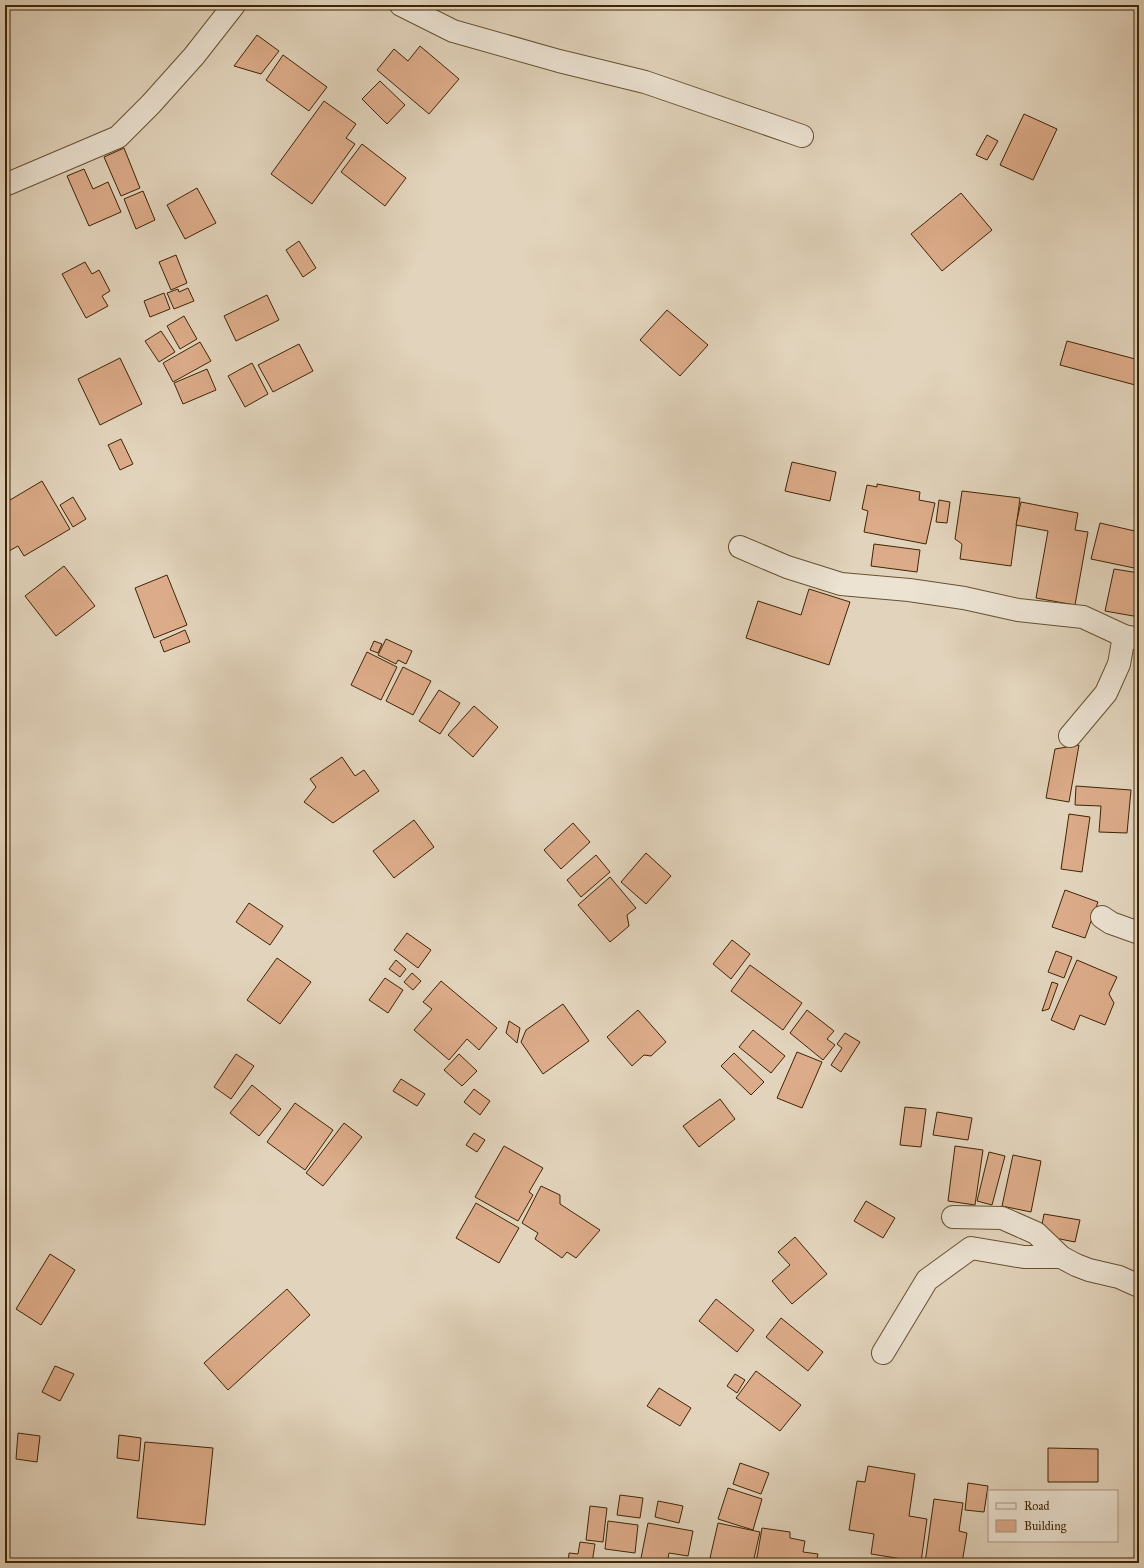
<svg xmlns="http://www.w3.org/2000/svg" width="1144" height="1568" viewBox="0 0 1144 1568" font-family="'IM FELL Great Primer',serif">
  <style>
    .building { fill: #dcab89; stroke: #3f2503 }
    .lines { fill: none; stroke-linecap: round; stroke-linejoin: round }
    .minor-casing { stroke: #685131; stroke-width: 24 }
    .minor { stroke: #ece3d3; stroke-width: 22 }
  </style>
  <rect width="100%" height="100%" fill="#e2d4bc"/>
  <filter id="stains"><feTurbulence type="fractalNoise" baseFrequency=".005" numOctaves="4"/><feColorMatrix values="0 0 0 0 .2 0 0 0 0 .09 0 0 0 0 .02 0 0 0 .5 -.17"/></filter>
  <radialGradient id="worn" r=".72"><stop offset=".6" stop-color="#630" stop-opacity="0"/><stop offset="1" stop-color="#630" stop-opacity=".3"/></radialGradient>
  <g class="building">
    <path d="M157,5h11l-5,5z"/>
    <path d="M257,35l22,16 -18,23 -27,-8z"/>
    <path d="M420,46l39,33 -30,35 -52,-44 17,-21 14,12z"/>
    <path d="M283,55l44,32 -18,24 -43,-31z"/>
    <path d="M380,81l25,24 -18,19 -25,-25z"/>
    <path d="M324,101l32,23 -10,14 9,6 -43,60 -41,-30z"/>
    <path d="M1024,114l33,15 -24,51 -33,-15z"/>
    <path d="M987,135l11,6 -11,19 -11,-5z"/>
    <path d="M362,144l44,34 -21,28 -44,-34z"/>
    <path d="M124,148l16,40 -19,8 -17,-39z"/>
    <path d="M84,169l9,20 15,-7 13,30 -32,14 -22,-50z"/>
    <path d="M197,188l19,35 -31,16 -18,-34z"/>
    <path d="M143,191l12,29 -19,9 -12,-30z"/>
    <path d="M961,193l31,37 -50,41 -31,-37z"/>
    <path d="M299,241l17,27 -13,9 -17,-27z"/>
    <path d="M176,255l11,28 -16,7 -12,-28z"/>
    <path d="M85,262l7,12 7,-4 11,21 -8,5 6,10 -22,12 -24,-44z"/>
    <path d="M188,288l6,13 -20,8 -7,-16 11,-4 1,3z"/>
    <path d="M164,293l6,16 -20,8 -6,-16z"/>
    <path d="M267,295l12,25 -43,21 -12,-25z"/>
    <path d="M667,310l41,35 -28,31 -40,-36z"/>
    <path d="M184,316l13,23 -17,10 -13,-23z"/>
    <path d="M161,331l14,21 -16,10 -14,-21z"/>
    <path d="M1067,341l72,19v26l-79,-21z"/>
    <path d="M200,342l11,19 -38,21 -10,-19z"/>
    <path d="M299,344l14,27 -40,21 -15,-27z"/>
    <path d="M120,358l22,46 -42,21 -22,-46z"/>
    <path d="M252,363l16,31 -23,13 -17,-31z"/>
    <path d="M207,369l9,21 -33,14 -9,-21z"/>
    <path d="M121,439l12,25 -13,6 -12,-25z"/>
    <path d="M792,462l44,10 -6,29 -45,-10z"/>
    <path d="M42,481l28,48 -46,27 -6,-10 -9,5 -4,-7v-22l3,-1 -3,-5v-13z"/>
    <path d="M877,484l43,8 -1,8 16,3 -9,41 -62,-12 4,-21 -6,-2 5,-24 10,2z"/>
    <path d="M962,491l58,7 -9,68 -51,-7 2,-15 -7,-5z"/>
    <path d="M73,497l13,22 -13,8 -13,-22z"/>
    <path d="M939,500l11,2 -3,21 -11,-1z"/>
    <path d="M1021,502l57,11 -3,17 13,2 -13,73 -39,-7 12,-67 -32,-6z"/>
    <path d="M1100,523l39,9v37l-48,-10z"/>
    <path d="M874,544l46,6 -3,22 -46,-6z"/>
    <path d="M64,566l31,40 -39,30 -31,-40z"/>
    <path d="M1114,569l25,4v44l-34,-6z"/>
    <path d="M167,575l20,50 -33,13 -19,-50z"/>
    <path d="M809,589l41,13 -21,63 -83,-27 12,-37 43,14z"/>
    <path d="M185,630l5,12 -26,10 -4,-11z"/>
    <path d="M386,639l26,12 -6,13 -8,-4 -2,4 -18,-9z"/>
    <path d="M374,641l8,3 -4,9 -8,-3z"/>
    <path d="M367,652l30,15 -16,33 -30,-15z"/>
    <path d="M403,667l28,14 -18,34 -27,-14z"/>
    <path d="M439,690l21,13 -20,31 -21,-13z"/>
    <path d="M474,706l24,21 -25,30 -25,-22z"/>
    <path d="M1079,745l-10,57 -23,-4 9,-49z"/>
    <path d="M342,757l13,19 9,-6 15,21 -46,32 -29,-21 12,-15 -6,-8z"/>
    <path d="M1076,786l55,4 -4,43 -28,-1 2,-26 -26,-1z"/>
    <path d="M1069,814l21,3 -8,55 -21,-3z"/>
    <path d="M414,820l20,27 -40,31 -21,-27z"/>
    <path d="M573,823l17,19 -29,27 -17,-19z"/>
    <path d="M646,853l25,23 -25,28 -25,-22z"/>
    <path d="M596,855l14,17 -29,25 -14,-17z"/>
    <path d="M610,877l26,31 -9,7 2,11 -19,16 -32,-37z"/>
    <path d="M1065,890l33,12 -13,36 -33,-11z"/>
    <path d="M249,903l34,23 -13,19 -34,-23z"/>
    <path d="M407,933l24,17 -13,18 -24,-18z"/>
    <path d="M732,940l18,14 -19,25 -18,-15z"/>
    <path d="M1056,951l16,6 -8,21 -16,-6z"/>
    <path d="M277,958l34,24 -31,42 -33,-24z"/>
    <path d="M396,960l10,9 -6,8 -11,-8z"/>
    <path d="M1077,960l40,17 -8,17 5,9 -9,22 -25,-10 -6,15 -23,-10z"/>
    <path d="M750,965l52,38 -19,27 -52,-39z"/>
    <path d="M412,973l9,8 -8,9 -9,-8z"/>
    <path d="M385,978l18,12 -15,23 -19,-13z"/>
    <path d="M441,981l56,47 -18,22 -12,-11 -18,21 -35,-30 18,-21 -9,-7z"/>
    <path d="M1052,982l6,2 -9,25 -7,2z"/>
    <path d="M563,1004l26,37 -46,33 -22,-32 5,-12z"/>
    <path d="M638,1010l28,32 -15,14 -7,-1 -12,11 -25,-29z"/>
    <path d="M807,1010l27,21 -7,8 8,6 -12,15 -33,-27z"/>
    <path d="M509,1021l11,7 -3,15 -11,-10z"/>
    <path d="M753,1030l32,26 -14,17 -32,-26z"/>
    <path d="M845,1033l15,9 -19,30 -10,-7 11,-17 -5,-4z"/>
    <path d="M797,1052l25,10 -20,46 -25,-10z"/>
    <path d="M734,1053l30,29 -13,13 -30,-29z"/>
    <path d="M236,1054l18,12 -23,33 -17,-12z"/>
    <path d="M459,1054l18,17 -15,15 -18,-16z"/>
    <path d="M401,1079l24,15 -8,12 -24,-15z"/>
    <path d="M252,1085l29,24 -22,27 -29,-23z"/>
    <path d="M474,1089l16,12 -10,14 -16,-13z"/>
    <path d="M720,1099l15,20 -36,28 -16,-21z"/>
    <path d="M295,1103l38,27 -28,40 -38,-28z"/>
    <path d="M905,1107l21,2 -5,38 -21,-2z"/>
    <path d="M937,1112l35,6 -4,22 -35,-5z"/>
    <path d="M344,1123l18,14 -39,49 -17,-13z"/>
    <path d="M474,1133l11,7 -8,12 -11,-7z"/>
    <path d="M504,1146l39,22 -14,24 4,3 -15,26 -43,-24z"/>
    <path d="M955,1146l28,4 -8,55 -27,-4z"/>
    <path d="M989,1152l16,4 -13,49 -15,-4z"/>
    <path d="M1013,1155l28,6 -10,51 -29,-6z"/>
    <path d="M541,1186l19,9v9l40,26 -24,28 -9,-6 -5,6 -27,-19 3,-6 -16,-10z"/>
    <path d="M866,1201l29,17 -12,20 -29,-17z"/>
    <path d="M476,1203l43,25 -20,35 -43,-25z"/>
    <path d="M1044,1214l36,6 -5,22 -35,-7z"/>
    <path d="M795,1237l32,37 -35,30 -20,-23 18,-16 -12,-13z"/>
    <path d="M50,1254l25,16 -34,55 -25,-16z"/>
    <path d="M287,1289l23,26 -82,75 -24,-27z"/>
    <path d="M716,1299l38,31 -17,22 -38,-31z"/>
    <path d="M781,1318l42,34 -15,19 -42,-34z"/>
    <path d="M55,1366l19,8 -14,27 -18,-9z"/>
    <path d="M756,1371l45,34 -21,26 -44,-33z"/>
    <path d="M735,1374l10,6 -8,13 -10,-7z"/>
    <path d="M659,1388l32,20 -11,18 -33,-20z"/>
    <path d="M18,1433l22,3 -3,26 -21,-3z"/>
    <path d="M119,1435l22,3 -2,23 -22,-3z"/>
    <path d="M145,1442l68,6 -8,77 -68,-7z"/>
    <path d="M1048,1448l50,1v33h-50z"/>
    <path d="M740,1463l29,10 -8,21 -28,-10z"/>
    <path d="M868,1466l47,8 -6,42 18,3 -6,43 -50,-8 3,-20 -25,-4 8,-49 8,1z"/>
    <path d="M968,1483l20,3 -4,26 -19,-2z"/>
    <path d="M728,1488l34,11 -9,31 -35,-11z"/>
    <path d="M620,1495l23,3 -3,20 -23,-3z"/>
    <path d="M934,1499l29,4 -4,28 8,2 -5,30h-37z"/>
    <path d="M658,1501l25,5 -4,17 -24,-6z"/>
    <path d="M590,1506l17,2 -4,34 -17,-2z"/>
    <path d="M608,1521l30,4 -3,28 -30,-4z"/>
    <path d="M648,1523l45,8 -5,25 -19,-3 -2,10h-27z"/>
    <path d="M718,1523l42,9 -7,31h-20l-23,-5z"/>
    <path d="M762,1528l28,4v6l15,3 -2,11 15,2 -2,9h-60z"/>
    <path d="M580,1542l15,2 -3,19h-24l1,-10 9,1z"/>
  </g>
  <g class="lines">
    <g class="minor-casing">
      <g id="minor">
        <path d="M401,5l52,26 106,30 86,21 157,54"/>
        <path d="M5,185l113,-48 33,-33 43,-48 40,-51"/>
        <path d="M740,547l47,20 54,17 68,6 55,8 54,12 65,7 41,19 15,3"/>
        <path d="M1070,736l36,-43 13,-29 5,-28"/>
        <path d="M1102,917l9,6 28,10"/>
        <path d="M953,1217l49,1 34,15 25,24 15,8 13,5 30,7 20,9"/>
        <path d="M883,1353l44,-73 44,-32 53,9h37"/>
      </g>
    </g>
    <use href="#minor" class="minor"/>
  </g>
  <rect width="1144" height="1568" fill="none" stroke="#e2d4bc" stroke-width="20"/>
  <rect x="6" y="6" width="1132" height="1556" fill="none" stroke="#3f2503" stroke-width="2"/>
  <rect x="10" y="10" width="1124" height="1548" fill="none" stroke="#3f2503"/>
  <rect x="988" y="1490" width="130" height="52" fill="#ece3d3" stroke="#a79780"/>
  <rect x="996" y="1503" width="20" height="6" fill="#ece3d3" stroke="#a79780"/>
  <text x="1024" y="1510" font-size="12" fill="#3f2503">Road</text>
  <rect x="996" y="1520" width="20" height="12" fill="#dcab89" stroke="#a79780"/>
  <text x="1024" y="1530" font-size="12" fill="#3f2503">Building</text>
  <rect width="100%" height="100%" filter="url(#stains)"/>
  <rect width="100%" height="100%" fill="url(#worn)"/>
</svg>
